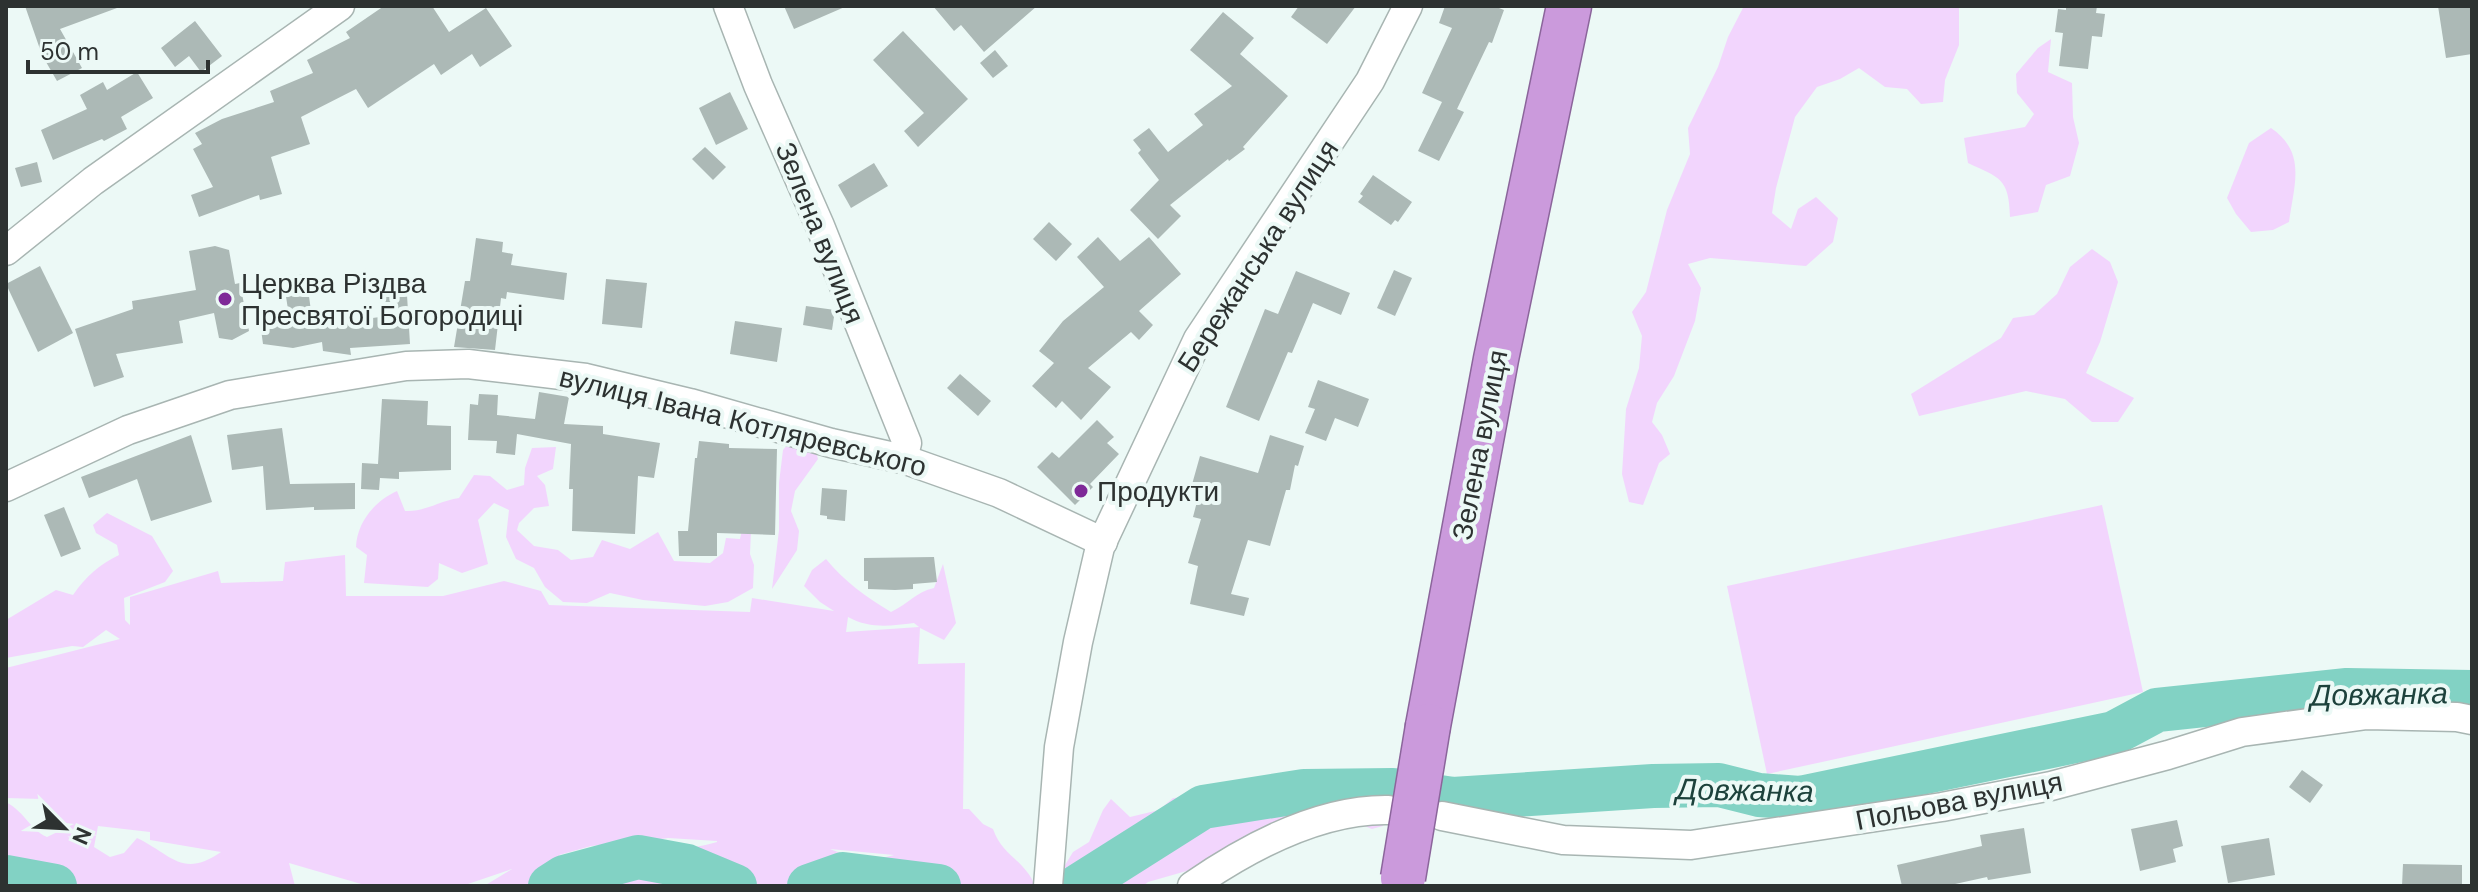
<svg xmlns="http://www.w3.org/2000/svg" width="2478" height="892" viewBox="0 0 2478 892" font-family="'DM Sans',sans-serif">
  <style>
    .green { fill: #f2d5fd; fill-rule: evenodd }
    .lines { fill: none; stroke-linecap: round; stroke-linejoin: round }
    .river { stroke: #82d2c4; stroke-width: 44 }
    .building { fill: #acb9b6 }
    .minor-casing { stroke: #a8b5b2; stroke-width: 31 }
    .trunk-casing { stroke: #8b659b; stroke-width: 47 }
    .minor { stroke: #fff; stroke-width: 28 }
    .trunk { stroke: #cb9adc; stroke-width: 44 }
    .trunk-bridge-casing { stroke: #8b659b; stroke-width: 47; stroke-linecap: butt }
    .trunk-bridge { stroke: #cb9adc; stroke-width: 44 }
    .poi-dot { fill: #7e2998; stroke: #ecf9f6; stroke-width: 3 }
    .labels { text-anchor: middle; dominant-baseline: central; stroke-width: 8; stroke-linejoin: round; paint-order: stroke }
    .street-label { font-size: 28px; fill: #2d3231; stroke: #ecf9f6 }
    .poi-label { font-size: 28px; fill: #2d3231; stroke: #ecf9f6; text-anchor: start }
    .water-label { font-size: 30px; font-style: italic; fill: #1d423c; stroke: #ecf9f6 }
  </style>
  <rect width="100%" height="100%" fill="#ecf9f6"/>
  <g class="green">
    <path d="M1744,6h123l6,2 86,-2v39l-14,35 -2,22 -22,2 -14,-15 -22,-2 -26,-19 -19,11 -23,8 -22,30 -19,71 -4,25 19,16 7,-20 18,-12 22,21 -5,24 -27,24 -96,-8 -22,6 13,24 -6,33 -21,55 -17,27 -5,19 10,13 8,19 -11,9 -16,42 -14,-3 -7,-28 4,-65 13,-41 3,-32 -10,-24 14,-20 21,-82 23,-56 -2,-26 30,-61 10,-30z"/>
    <path d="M2051,39l-3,33 24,11 1,34 6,26 -9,33 -24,9 -8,27 -28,5c-1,-39 -10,-39 -42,-54l-4,-25 61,-11 9,-13 -17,-21 -1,-19 22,-26z"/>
    <path d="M2271,128c36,25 23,56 18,94l-16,8 -22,2 -15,-18 -9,-16 22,-55z"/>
    <path d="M2092,249l18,13 8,20 -18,60 -14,31 48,25 -16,24h-26l-27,-23 -39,-8 -107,25 -8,-22 90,-56 12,-20 21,-3 23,-21 13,-27z"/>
    <path d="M795,436l18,5 5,18 -23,32 -4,20 8,20 -2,19 -25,39 7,-59v-47l4,-33z"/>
    <path d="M556,447l-3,22 -16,7 8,9 4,21 -15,2 -15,15 -2,7 17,16 24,4 13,10 22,-3 9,-17 28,9 28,-17 16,29 36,2 13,-10 3,-15 14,1 4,-19 7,11 -1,23 4,11 -1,23 -25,14 -23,4 -62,-6 -33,-7 -23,10 -24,-1 -18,-15 -11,-19 -18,-9 -10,-22 3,-27 -15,-7 -16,17 10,44 -26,9 -23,-10 -1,16 -10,8 -64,-4 3,-28 -11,-8c1,-25 19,-46 41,-56l8,20c20,1 34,-10 54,-13l15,-23 16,1 17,14 17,-5 1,-17 7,-20z"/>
    <path d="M2102,505l41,187 -376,82 -40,-188z"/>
    <path d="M107,513l45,23 21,35 -8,11 -41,16 1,22 5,5v-28l88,-26 3,12 62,-2 2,-19 60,-7 1,41h97l61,-15 37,10 8,14 201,7 2,-14 82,13 -14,-9 -16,-16 8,-16 14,-11c18,22 40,38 65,53 17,-8 25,-20 43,-24l9,-24 13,59 -12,17 -24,-12 -2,36 47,-1 -2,146h6l14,15 10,5c9,27 32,31 42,57l-170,-2v2h-266l-3,-2 5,-31 10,-9 -20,2 -32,9 13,31h-88l28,-17 -50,17h-94l-79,-23 6,23h-289v-84c21,12 23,27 41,35l27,-13 -32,-4v-21l-36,-1v-130l114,-29 -14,-9 -23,17 -11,-1 -66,12v-38l50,-30 17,5c13,-19 26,-30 46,-40l-2,-10 -21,-12 -3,-8zM848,617c22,12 42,9 66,6l5,4 -73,5zM98,826l52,6v8l71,12c-39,27 -50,2 -84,-14l-13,15 -14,4 -16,-10zM668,838l49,3v1c-18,5 -41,11 -56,-3zM830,849l64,6c-22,7 -43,3 -64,-6z"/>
    <path d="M1321,771l26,1 24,5 14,22 -2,27 -11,3 -15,-6 -133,26 -34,21 -42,12 -5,4h-84l3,-16 11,-18 16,-10 14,-32 8,-11 19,18 29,-7 14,-12 18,-1 17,17 15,-1c25,-29 28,-26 65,-26l12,-13z"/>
  </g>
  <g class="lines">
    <g class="river">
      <path d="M6,877l49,9"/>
      <path d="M550,886l14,-9 74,-20 49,9 48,20"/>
      <path d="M809,886l34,-12 96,12"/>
      <path d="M1078,886l125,-79 101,-16 89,-1 60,9 200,-13 66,-1 40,10 41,3 314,-65 43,-23 190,-20 125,2"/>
    </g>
  </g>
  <g class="building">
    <path d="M25,6h91l1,2 -57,21 22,39 -25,13 -15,-26z"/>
    <path d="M384,6h48l17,26 37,-24 26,38 -32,21 -8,-13 -31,21 -7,-11 -66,44 -12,-19 -55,28 9,27 -39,13 11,37 -22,6 -1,-5 -60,22 -8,-22 22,-8 -20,-38 9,-5 -7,-11 27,-14 52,-17 -4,-11 43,-18 -6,-13 43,-22 -4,-6z"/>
    <path d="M784,6h63l-53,23z"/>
    <path d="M933,6h104l-53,46 -23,-27 -7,6z"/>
    <path d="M1299,6h57l-29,38 -36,-27z"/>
    <path d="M1445,6h49l10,4 -12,33 -3,-1 -32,67 7,3 -25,49 -21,-10 24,-49 -20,-9 30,-65 -13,-5z"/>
    <path d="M2066,6h31l-1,7 9,1 -3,23 -10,-1 -4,33 -29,-3 4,-33 -8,-1 3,-23 8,1z"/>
    <path d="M2438,6h34v48l-26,4z"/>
    <path d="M1223,12l31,26 -14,16 48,42 -45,51 2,2 -16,12 -1,-2 -58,46 11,11 -23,23 -28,-29 29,-30 -21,-27 3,-3 -8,-10 16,-12 19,24 35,-27 -9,-11 38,-28 -42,-36z"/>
    <path d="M195,21l27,35 -21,16 -12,-16 -14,11 -14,-19z"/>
    <path d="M903,31l65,68 -50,48 -14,-16 20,-18 -51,-53z"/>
    <path d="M995,50l13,16 -15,12 -13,-15z"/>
    <path d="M137,72l16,26 -32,19 6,12 -23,12 -2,-2 -49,21 -12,-30 46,-21 -7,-14 23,-13 4,8z"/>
    <path d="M730,92l18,37 -32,16 -17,-37z"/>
    <path d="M705,147l21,20 -13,13 -21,-21z"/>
    <path d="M37,162l5,20 -21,5 -6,-19z"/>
    <path d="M874,163l14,23 -37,22 -13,-23z"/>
    <path d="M1373,175l39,27 -14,20 -3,-2 -4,5 -33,-23 5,-6 -3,-2z"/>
    <path d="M1049,222l23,22 -16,17 -23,-22z"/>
    <path d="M1098,237l22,24 29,-24 32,37 -42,37 14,14 -14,15 -8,-8 -43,36 23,19 -30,33 -19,-19 -6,7 -24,-22 22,-23 -15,-12 24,-30 41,-34 -27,-30z"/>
    <path d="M476,238l27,4 -1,10 11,2 -2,11 56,8 -3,27 -57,-8 -1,7 -5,-1 -6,52 -41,-3 11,-66h5z"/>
    <path d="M215,246l14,4 6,34 5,-1 9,48 -17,9 -13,-2 -5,-25 -35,8 4,22 -67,11 8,23 -30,10 -19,-58 58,-20 -1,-8 64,-11 -7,-39z"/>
    <path d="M40,266l33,67 -35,19 -32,-68z"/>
    <path d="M1394,270l18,8 -17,38 -18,-8z"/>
    <path d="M1296,271l54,22 -9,22 -28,-12 -21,50 -4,-1 -29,69 -33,-14 39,-98 13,5z"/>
    <path d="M306,274l7,52 67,-9 -1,-20 28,-2 3,49 -60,4 1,7 -28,-4 -1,-9 -29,6 -30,-4 -3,-22 29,-6 -6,-39z"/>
    <path d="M606,279l41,4 -5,45 -40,-4z"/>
    <path d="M806,306l29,4 -3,20 -29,-5z"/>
    <path d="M735,321l47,7 -5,34 -47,-8z"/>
    <path d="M960,374l31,27 -13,15 -31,-28z"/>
    <path d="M1318,380l51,19 -11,28 -23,-9 -9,23 -21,-8 10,-24 -7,-2z"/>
    <path d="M539,392l30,5 -5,27 39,2v8l57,9 -6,35 -16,-2 -3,58 -63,-3 1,-42h-4l2,-45 -54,-10 -2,21 -19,-2 1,-12 -29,-1 2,-36 8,1 1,-11 19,1 -1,20 38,4z"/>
    <path d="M382,399l46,2 -1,24 24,1v44l-52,2v7l-19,-1 -1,12 -18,-1 1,-26 16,1z"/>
    <path d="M1097,420l17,17 -7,6 12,11 -29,30 3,3 -18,18 -38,-38 15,-15 7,6z"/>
    <path d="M282,428l8,56 65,-1v26l-41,1v-3l-48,3 -3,-44 -31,4 -5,-35z"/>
    <path d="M191,435l21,67 -61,19 -14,-42 -48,19 -8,-21z"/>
    <path d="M1270,435l34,11 -6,20 -3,-1 -5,25h-4l-16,56 -22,-6 -17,54 18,4 -5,18 -54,-12 8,-38 -10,-3 13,-44 -8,-2 7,-27 -9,-2 9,-32 58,17z"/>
    <path d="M699,441l30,3v4l48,1 -2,86 -58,-2v23h-38l-1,-25h10l7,-73h2z"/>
    <path d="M822,488l25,2 -2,31 -18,-2v-3l-7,-1z"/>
    <path d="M64,507l17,42 -20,8 -17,-42z"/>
    <path d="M934,557l3,25 -24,2v5l-18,1 -27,-1v-8h-4v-23z"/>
    <path d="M2302,770l21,15 -13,18 -21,-16z"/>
    <path d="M2177,820l6,26 -10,3 3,13 -36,9 -9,-42z"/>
    <path d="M2024,828l7,45 -43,7 -1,-3 -41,9h-44l-5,-21 85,-19 -2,-11z"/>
    <path d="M2269,838l6,37 -47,8 -7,-37z"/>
    <path d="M2403,864l59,1v21h-60z"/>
  </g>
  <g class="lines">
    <g class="minor-casing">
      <g id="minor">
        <path d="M728,6l30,79 62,141 87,217 -4,16"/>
        <path d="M6,251l87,-70 247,-175"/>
        <path d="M6,487l122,-57 102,-35 176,-29 62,-2 118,14 104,25 141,40 72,16 96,34 104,49"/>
        <path d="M1442,816l121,24 128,5 251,-38 109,-21 117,-31 74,-23 125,-17 90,2 15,3"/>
        <path d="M1048,886l11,-139 19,-105 22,-95 98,-208 172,-258 38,-75"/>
        <path d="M1192,886c55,-38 127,-77 196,-76"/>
      </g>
    </g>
    <g class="trunk-casing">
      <path id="trunk" d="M1428,726l68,-367 73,-353"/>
    </g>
    <use href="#minor" class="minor"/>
    <use href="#trunk" class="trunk"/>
    <g class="trunk-bridge-casing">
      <path id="trunk-bridge" d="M1403,878l25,-152"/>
    </g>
    <use href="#trunk-bridge" class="trunk-bridge"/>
  </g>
  <g class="poi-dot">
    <circle cx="225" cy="299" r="8"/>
    <circle cx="1081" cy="491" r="8"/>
  </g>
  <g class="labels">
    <g class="street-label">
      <text transform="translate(820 233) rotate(68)">Зелена вулиця</text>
      <text transform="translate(1258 256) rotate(-57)">Бережанська вулиця</text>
      <text transform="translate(743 422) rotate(14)">вулиця Івана Котляревського</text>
      <text transform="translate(1480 445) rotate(-79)">Зелена вулиця</text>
      <text transform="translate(1959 801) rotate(-11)">Польова вулиця</text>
    </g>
    <g class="poi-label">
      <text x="241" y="283">Церква Різдва<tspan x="241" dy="32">Пресвятої Богородиці</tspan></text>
      <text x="1097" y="491">Продукти</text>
    </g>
    <g class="water-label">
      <text transform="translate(2379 694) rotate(-1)">Довжанка</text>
      <text transform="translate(1745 790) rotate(1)">Довжанка</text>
    </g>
  </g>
  <rect width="2478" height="892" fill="none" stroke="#2d3231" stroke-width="16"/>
  <g transform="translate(64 828) rotate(114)" stroke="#ecf9f6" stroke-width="6" paint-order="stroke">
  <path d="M0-6L14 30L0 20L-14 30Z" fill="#2d3231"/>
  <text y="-12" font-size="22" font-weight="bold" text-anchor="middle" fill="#2d3231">N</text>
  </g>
  <path d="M28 60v12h180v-12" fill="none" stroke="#2d3231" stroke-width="4"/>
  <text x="40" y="60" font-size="24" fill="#2d3231" stroke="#ecf9f6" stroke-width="6" paint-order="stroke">50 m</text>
</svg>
